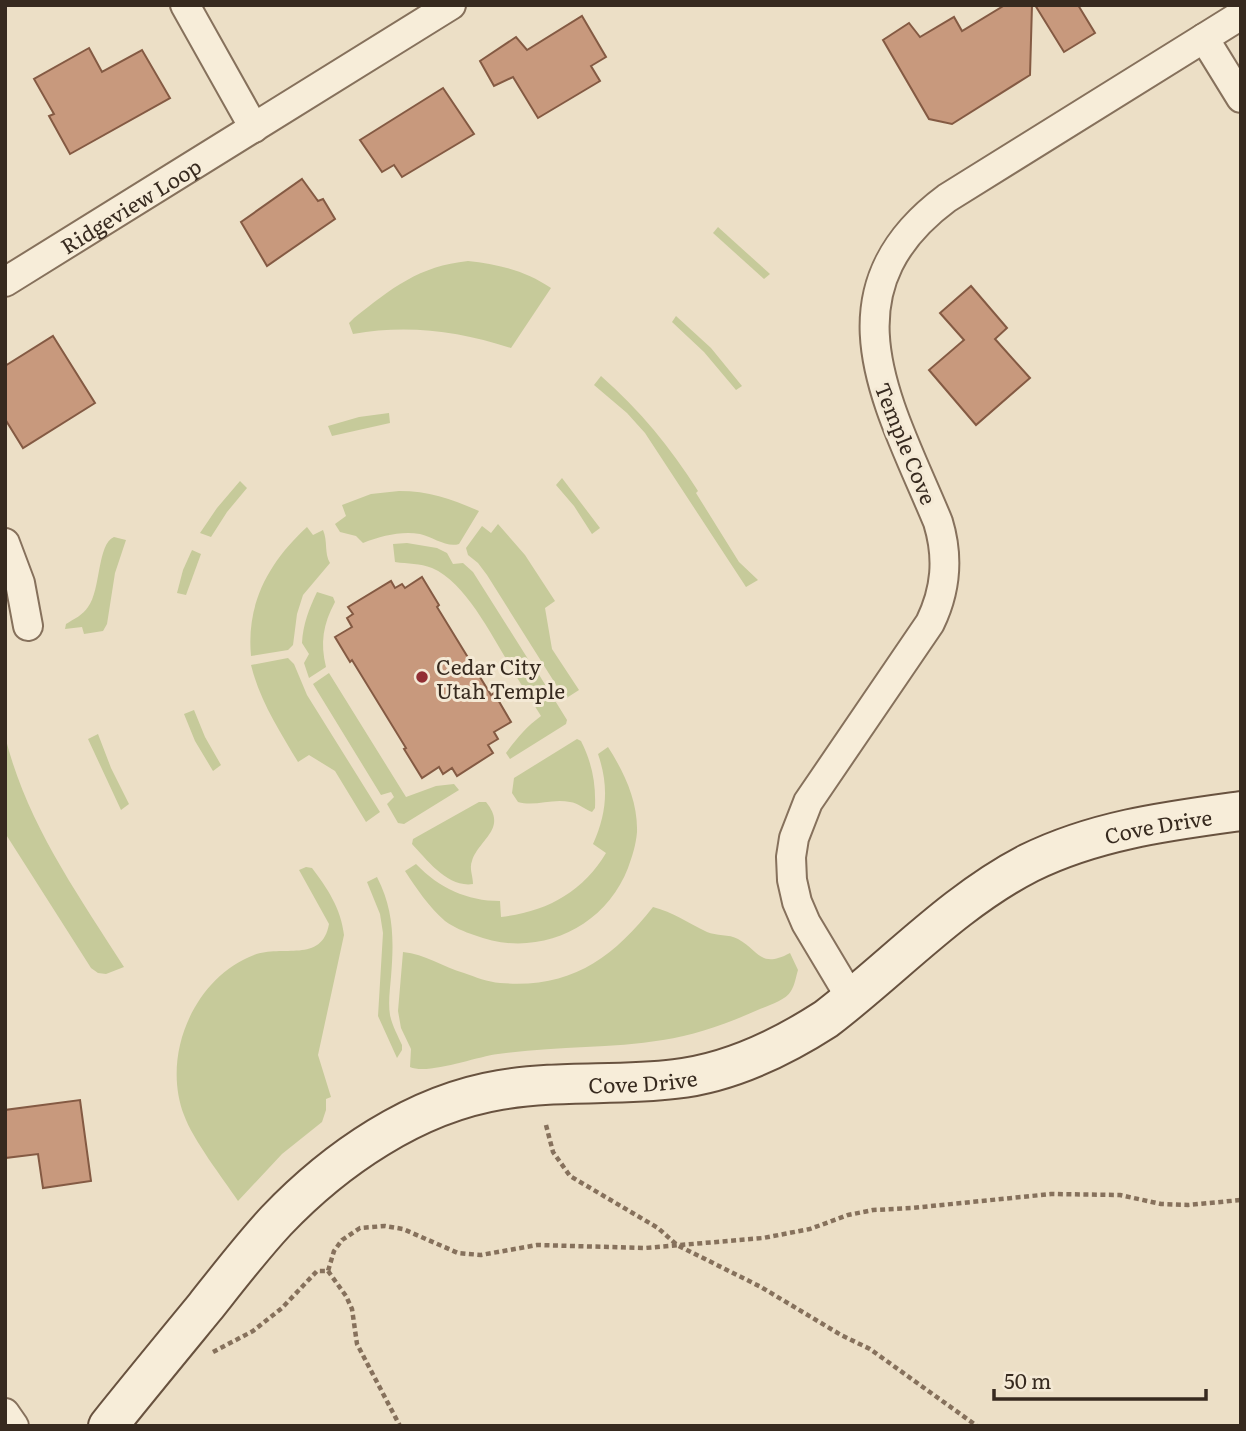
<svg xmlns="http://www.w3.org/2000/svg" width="1246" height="1431" viewBox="0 0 1246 1431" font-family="Literata,serif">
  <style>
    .green { fill: #c6ca9a }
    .building { fill: #c8997d; stroke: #845a43; stroke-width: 2 }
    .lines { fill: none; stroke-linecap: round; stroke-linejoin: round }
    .street-casing { stroke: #86715c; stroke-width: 32 }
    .secondary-casing { stroke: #68523f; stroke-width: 42 }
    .path { stroke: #86715c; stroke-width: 4.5; stroke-dasharray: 5 3.5; stroke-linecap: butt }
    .street { stroke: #f7edd9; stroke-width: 28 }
    .secondary { stroke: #f7edd9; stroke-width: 38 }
    .poi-dot { fill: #922f34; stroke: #f4e9d5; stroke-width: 2.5 }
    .labels { text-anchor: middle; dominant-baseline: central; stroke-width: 6; stroke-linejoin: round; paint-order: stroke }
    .street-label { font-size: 21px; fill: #372a1f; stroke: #f4e9d5 }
    .poi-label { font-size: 21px; fill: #372a1f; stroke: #f4e9d5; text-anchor: start }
  </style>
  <rect width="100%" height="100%" fill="#ecdfc6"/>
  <g class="green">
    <path d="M718,227l52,47 -6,5 -51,-46z"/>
    <path d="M468,261c30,3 58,10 83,27l-40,60c-52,-17 -104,-24 -158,-14l-4,-11 5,-5c38,-30 65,-52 114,-57z"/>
    <path d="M676,316l35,32 31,38 -6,4 -32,-38 -32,-30z"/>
    <path d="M601,376c39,34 69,71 97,115l-2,2 43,69 19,18 -12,7 -101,-154 -18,-20 -33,-28z"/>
    <path d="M389,413l1,10 -58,13 -4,-10 31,-9z"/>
    <path d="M562,478l38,50 -8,6 -18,-28 -18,-21z"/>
    <path d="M240,481l7,7 -20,24 -16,25 -11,-4 17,-25z"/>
    <path d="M399,491c30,0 53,8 80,20l-20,33c-12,4 -26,-7 -39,-10 -20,-3 -38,2 -57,9l-7,-7 -16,-4 -5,-8 11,-8 -4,-11 29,-11z"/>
    <path d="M498,524l27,31 30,46 -10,7 7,41 27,41 -14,9 -78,-124 -9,-12 -10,-8 -2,-7 16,-22 9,7z"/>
    <path d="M307,527l6,8 10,-5c5,11 1,23 7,33l-27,32 -6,19 -4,31 -5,5 -37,6c-5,-53 18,-94 56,-129z"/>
    <path d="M114,537l12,3 -11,33 -8,51 -4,7 -19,3 -2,-7 -17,2 1,-5c8,-5 17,-9 22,-17 13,-17 9,-63 26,-70z"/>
    <path d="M407,543l30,5 10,5 6,11 10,-1 10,9 55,87 -15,11c-20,-31 -46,-87 -81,-102 -12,-5 -24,-4 -37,-6l-2,-18z"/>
    <path d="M192,550l9,4 -15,41 -9,-2 6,-23z"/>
    <path d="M317,592l16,5 2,5c-12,22 -15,41 -9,65l-17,11 -5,-15 5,-9 -7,-11c1,-19 7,-34 15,-51z"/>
    <path d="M288,658l6,6 13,31 73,117 -14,10 -31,-51 -26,-16 -11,7c-19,-32 -38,-61 -47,-97z"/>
    <path d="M533,665l34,55 -1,4 -56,35 -4,-6c11,-15 20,-26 35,-37l-25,-40z"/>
    <path d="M329,673l77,124 30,-11 18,-2 5,6 -55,34 -6,-1 -11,-19 7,-7 -3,-5 -10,3 -68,-111z"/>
    <path d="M194,710l11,27 16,28 -8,6 -18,-30 -11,-27z"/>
    <path d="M98,734l13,34 18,36 -8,6 -33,-71z"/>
    <path d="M5,736c21,86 72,157 119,231l-18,7 -8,-1 -7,-5 -86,-135z"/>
    <path d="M577,739l4,2c11,22 15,42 14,67l-3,4c-8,-3 -14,-9 -22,-10 -18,-4 -35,5 -52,0l-6,-9 2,-15z"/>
    <path d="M608,747c16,25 30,54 29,85 -1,13 -5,25 -9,36 -24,62 -93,91 -154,67 -9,-3 -21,-8 -29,-14 -16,-14 -29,-33 -40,-50l11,-7c23,24 51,37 84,37l1,16c45,-5 82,-25 105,-64l-13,-9c14,-31 16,-58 5,-90z"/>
    <path d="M479,802h7c22,27 -6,36 -14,59 -3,7 1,15 1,23 -25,4 -46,-24 -61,-40l1,-5z"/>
    <path d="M306,867l6,1c15,20 29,40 32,67l-26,120 13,42 -5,2v11l-4,12 -40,32 -44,47c-16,-24 -45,-61 -54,-86 -23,-60 10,-137 70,-160 28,-11 68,9 75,-31l-30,-54z"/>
    <path d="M377,877c17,33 17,63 14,100 -1,12 -3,26 -1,38 2,10 8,21 12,30v5l-5,8 -19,-42 5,-83 -3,-19 -13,-32z"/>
    <path d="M653,907c20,5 35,16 54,25 9,4 22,2 31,7 22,12 22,30 52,14l8,17c-2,6 -3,15 -7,21 -5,9 -21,14 -31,18 -31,14 -64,26 -97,31 -55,9 -110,6 -165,14 -23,3 -70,21 -88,13l1,-18 -10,-21 -3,-17 5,-59c22,2 40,15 61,21 11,4 24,9 36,10 70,6 112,-24 153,-76z"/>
  </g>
  <g class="building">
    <path d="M1005,5h27l-2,70 -78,49 -23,-5 -46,-79 26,-17 11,14 34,-20 8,14z"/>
    <path d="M1035,5h43l17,28 -31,19z"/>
    <path d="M582,16l24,41 -15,9 9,15 -62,37 -25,-41 -19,9 -14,-25 36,-24 11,13z"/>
    <path d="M89,48l13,24 40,-22 28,48 -100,56 -21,-38 5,-2 -20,-35z"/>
    <path d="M443,88l31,46 -72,43 -8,-12 -12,7 -22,-32z"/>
    <path d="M302,179l16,22 5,-2 12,20 -68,47 -26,-44z"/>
    <path d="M971,286l36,42 -12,11 35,39 -54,47 -47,-55 35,-30 -24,-27z"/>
    <path d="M53,336l42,67 -72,45 -18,-29v-53z"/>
    <path d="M422,577l17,28 -2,2 54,88 3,-2 17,29 -17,10 4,7 -10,6 5,8 -36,23 -5,-8 -9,6 -4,-7 -17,11 -18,-29 2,-1 -54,-88 -2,2 -15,-25 17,-10 -5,-9 6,-4 -5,-7 43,-26 4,7 7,-4 3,4z"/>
    <path d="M80,1100l11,81 -48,7 -5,-34 -33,4v-48z"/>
  </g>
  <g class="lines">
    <g class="street-casing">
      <g id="street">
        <path d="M185,5l69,123"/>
        <path d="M1204,38l37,60"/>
        <path id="s1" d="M5,282l446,-277"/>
        <path d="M5,543l15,40 8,43"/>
        <path d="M852,1000l-46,-77 -9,-21 -5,-22 -1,-23 3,-19 14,-36 122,-179c16,-33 19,-65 8,-101 -48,-116 -119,-229 9,-324l294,-183"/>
        <path d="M5,1413l9,13"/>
      </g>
    </g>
    <g class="secondary-casing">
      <g id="secondary">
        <path id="s2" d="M108,1426c32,-40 65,-80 97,-119 23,-29 46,-59 71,-86 59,-62 139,-117 224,-131 58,-10 117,-4 175,-11 54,-6 106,-31 151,-60 67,-51 127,-117 203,-156 67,-33 139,-42 212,-52"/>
      </g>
    </g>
    <g class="path">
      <path d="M546,1125l7,27 17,24 88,52 19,17 84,42 80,48 29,14 107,77"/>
      <path d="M328,1271l18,25 6,13 5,35 43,82"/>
      <path d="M213,1352l40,-21 29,-23 35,-37h11l6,-20 8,-11 18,-12 25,-2 18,3 55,24 23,2 56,-10 108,3 118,-10 47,-9 38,-14 25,-5 39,-2 139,-14 69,1 41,9 27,1 53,-5"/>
    </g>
    <use href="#street" class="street"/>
    <use href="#secondary" class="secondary"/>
  </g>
  <circle class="poi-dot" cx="422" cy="677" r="7"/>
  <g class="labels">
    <g class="street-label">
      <text stroke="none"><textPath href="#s1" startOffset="147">Ridgeview Loop</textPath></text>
      <text transform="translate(907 443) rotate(68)">Temple Cove</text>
      <text stroke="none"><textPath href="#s2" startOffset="1260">Cove Drive</textPath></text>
      <text stroke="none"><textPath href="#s2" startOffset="672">Cove Drive</textPath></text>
    </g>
    <g class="poi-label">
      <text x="436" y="665">Cedar City<tspan x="436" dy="24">Utah Temple</tspan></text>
    </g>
  </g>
  <rect width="1246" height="1431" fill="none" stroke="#372a1f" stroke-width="14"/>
  <path d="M994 1389v10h212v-10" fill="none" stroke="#372a1f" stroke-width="3.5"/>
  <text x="1004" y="1389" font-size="21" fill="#372a1f" stroke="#f4e9d5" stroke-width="5" paint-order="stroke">50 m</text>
</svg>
